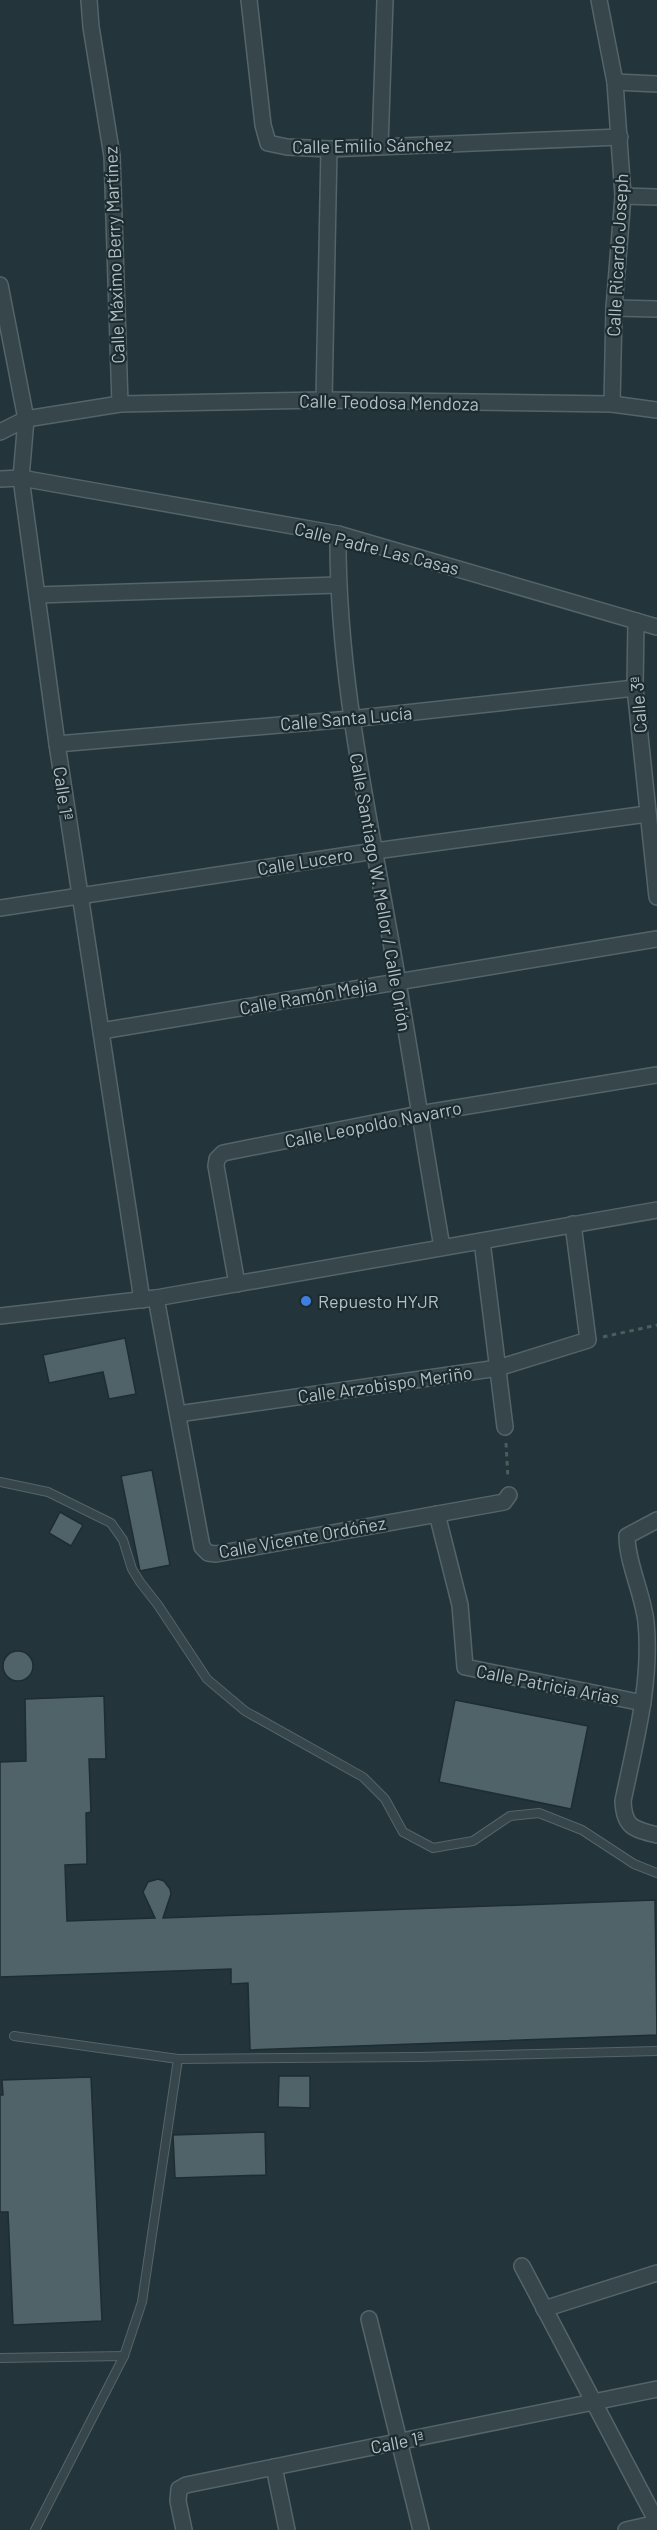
<svg xmlns="http://www.w3.org/2000/svg" width="657" height="2530" viewBox="0 0 657 2530" font-family="Barlow,sans-serif">
  <style>
    .building { fill: #4f6368; stroke: #1e2d31; stroke-width: 1.5 }
    .lines { fill: none; stroke-linecap: round; stroke-linejoin: round }
    .lane-casing { stroke: #556468; stroke-width: 10 }
    .street-casing { stroke: #556468; stroke-width: 18 }
    .path { stroke: #4a5f5a; stroke-width: 3; stroke-dasharray: 4.5 4.5; stroke-linecap: butt }
    .lane { stroke: #37464b; stroke-width: 8 }
    .street { stroke: #37464b; stroke-width: 15 }
    .shop-dot { fill: #3f7fe0; stroke: #1c2b2f; stroke-width: 2 }
    .labels { text-anchor: middle; dominant-baseline: central; stroke-width: 4.5; stroke-linejoin: round; paint-order: stroke }
    .street-label { font-size: 18px; fill: #b2c1c6; stroke: #1c2b2f }
    .poi-label { font-size: 18px; fill: #b2c1c6; stroke: #1c2b2f; text-anchor: start }
  </style>
  <rect width="100%" height="100%" fill="#23353a"/>
  <g class="building">
    <path d="M125,1338l11,56 -27,5 -6,-27 -54,11 -6,-28z"/>
    <path d="M152,1470l18,95 -30,6 -19,-95z"/>
    <path d="M60,1512l23,13 -12,21 -22,-13z"/>
    <circle cx="18" cy="1666" r="15"/>
    <path d="M104,1696l2,63h-17l2,53 -5,1 1,51 -22,1 2,56 88,-3 -12,-26 5,-10 10,-3 6,2 6,8 1,5 -8,24 492,-18 2,135 -407,15 -2,-67 -17,1v-15l-231,8v-215l26,-1 -1,-62z"/>
    <path d="M455,1700l133,26 -17,83 -132,-27z"/>
    <path d="M279,2076h31v32l-32,-1z"/>
    <path d="M91,2077l11,244 -89,4 -5,-113h-8v-117h3l-1,-15z"/>
    <path d="M265,2132l1,43 -91,3 -2,-43z"/>
  </g>
  <g class="lines">
    <g class="lane-casing">
      <g id="lane">
        <path d="M0,1482l48,10 63,31 12,17 9,29 8,13 18,23 49,74 38,32 118,66 22,22 18,33 30,16 40,-7 37,-25 29,-3 43,17 52,34 23,9"/>
        <path d="M14,2036l164,23 241,-2 238,-6"/>
        <path d="M0,2358l124,-2"/>
        <path d="M35,2530l89,-174 18,-54 36,-243"/>
      </g>
    </g>
    <g class="street-casing">
      <g id="street">
        <path d="M89,0l2,27 21,129 8,248"/>
        <path d="M249,0l14,125 5,18 19,4 42,2 291,-12"/>
        <path d="M599,0l16,82 8,114 -9,112 -2,96"/>
        <path d="M615,82l42,2"/>
        <path d="M380,147l5,-147"/>
        <path d="M623,196l34,1"/>
        <path d="M0,285l26,134 -5,59 36,266 85,556"/>
        <path d="M614,308l43,1"/>
        <path d="M324,400l5,-251"/>
        <path d="M0,432l26,-13 94,-15 204,-4 288,4 45,6"/>
        <path d="M0,479l21,-1 317,56 319,93"/>
        <path d="M338,534c-1,132 26,258 49,386 20,109 36,218 55,327"/>
        <path d="M37,595l301,-10"/>
        <path d="M636,621l-1,67 22,209"/>
        <path d="M57,744l293,-25 285,-31"/>
        <path d="M0,908l375,-57 272,-37"/>
        <path d="M101,1031l556,-92"/>
        <path d="M482,1241l23,186"/>
        <path d="M237,1284l-21,-118 1,-7 6,-6 196,-39 238,-39"/>
        <path d="M156,1298l46,249 6,6 8,1 288,-52 5,-7"/>
        <path d="M0,1316l156,-18 501,-88"/>
        <path d="M178,1414l320,-46 90,-28 -15,-116"/>
        <path d="M437,1514l23,91 5,62 178,36"/>
        <path d="M657,1520l-30,16c0,27 16,58 19,86 6,60 -11,121 -23,179 1,26 10,28 34,34"/>
        <path d="M522,2266l135,256"/>
        <path d="M544,2309l113,-36"/>
        <path d="M369,2319l52,211"/>
        <path d="M274,2467l13,63"/>
        <path d="M184,2530l-6,-29 1,-12 7,-4 471,-96"/>
        <path d="M626,2530l31,-7"/>
      </g>
    </g>
    <g class="path">
      <path d="M603,1337l54,-12"/>
      <path d="M506,1443l2,36"/>
    </g>
    <use href="#lane" class="lane"/>
    <use href="#street" class="street"/>
  </g>
  <circle class="shop-dot" cx="306" cy="1301" r="6"/>
  <g class="labels">
    <g class="street-label">
      <text transform="translate(372 145) rotate(-1)">Calle Emilio Sánchez</text>
      <text transform="translate(114 255) rotate(-92)">Calle Máximo Berry Martínez</text>
      <text transform="translate(617 255) rotate(-87)">Calle Ricardo Joseph</text>
      <text transform="translate(389 402) rotate(1)">Calle Teodosa Mendoza</text>
      <text transform="translate(377 548) rotate(14)">Calle Padre Las Casas</text>
      <text transform="translate(638 705) rotate(-94)">Calle 3ª</text>
      <text transform="translate(346 718) rotate(-5)">Calle Santa Lucía</text>
      <text transform="translate(64 793) rotate(82)">Calle 1ª</text>
      <text transform="translate(305 861) rotate(-9)">Calle Lucero</text>
      <text transform="translate(381 892) rotate(80)">Calle Santiago W. Mellor / Calle Orión</text>
      <text transform="translate(308 996) rotate(-10)">Calle Ramón Mejía</text>
      <text transform="translate(373 1124) rotate(-11)">Calle Leopoldo Navarro</text>
      <text transform="translate(385 1384) rotate(-8)">Calle Arzobispo Meriño</text>
      <text transform="translate(302 1537) rotate(-10)">Calle Vicente Ordóñez</text>
      <text transform="translate(548 1684) rotate(11)">Calle Patricia Arias</text>
      <text transform="translate(397 2442) rotate(-11)">Calle 1ª</text>
    </g>
    <g class="poi-label">
      <text x="318" y="1301">Repuesto HYJR</text>
    </g>
  </g>
</svg>
